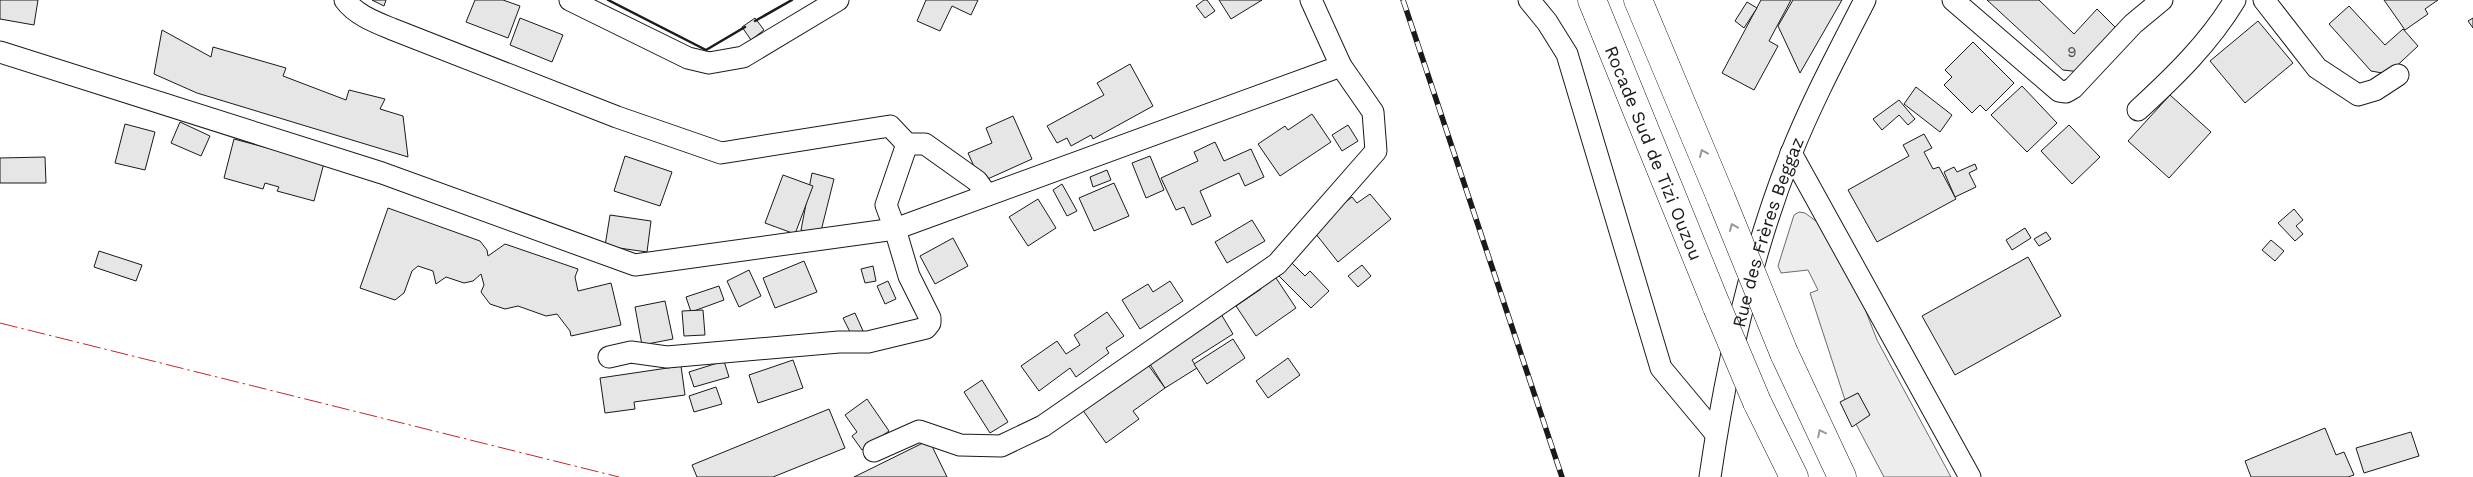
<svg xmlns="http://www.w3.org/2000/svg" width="2473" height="477" viewBox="0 0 2473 477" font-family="'Work Sans',sans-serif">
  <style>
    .built { fill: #ededed; stroke: #6a6a6a }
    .building { fill: #e6e6e6; stroke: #1a1a1a }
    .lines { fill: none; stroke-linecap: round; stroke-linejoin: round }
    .minor-casing { stroke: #1a1a1a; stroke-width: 23 }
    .highway-casing { stroke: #1a1a1a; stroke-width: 29 }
    .minor { stroke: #fff; stroke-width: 21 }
    .highway { stroke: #fff; stroke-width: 28 }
    .rail-casing { stroke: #1a1a1a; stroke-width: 5.5 }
    .rail { stroke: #fff; stroke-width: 4; stroke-dasharray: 11; stroke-linecap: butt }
    .highway-bridge-casing { stroke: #1a1a1a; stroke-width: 29; stroke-linecap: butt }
    .highway-bridge { stroke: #fff; stroke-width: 28 }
    .wall { stroke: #1a1a1a; stroke-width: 2.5 }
    .power { stroke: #c62828; stroke-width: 1; stroke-dasharray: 18 4 2.5 4; stroke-linecap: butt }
    .oneway { stroke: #989898 }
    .labels { text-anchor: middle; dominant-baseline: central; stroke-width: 4; stroke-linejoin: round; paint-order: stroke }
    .number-label { font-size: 15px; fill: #4d4d4d }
    .street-label { font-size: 18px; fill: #1a1a1a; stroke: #fff }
  </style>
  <rect width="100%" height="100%" fill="#fff"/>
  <path class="built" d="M1799,212l6,1 19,14 29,51 24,62 74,137h-67l-28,-53 13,-9 -11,-22 -13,7 -35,-107 8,-3 -10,-20 -27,3 -3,-7 16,-51z"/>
  <g class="building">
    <path d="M0,0h38l-4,25 -34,-6z"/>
    <path d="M372,0h14l-2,6z"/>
    <path d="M475,0h28l17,6 -12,32 -42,-16z"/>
    <path d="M926,0h52l-7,15 -19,-9 -12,25 -23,-10z"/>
    <path d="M1204,0h3l8,11 -10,7 -9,-12z"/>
    <path d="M1219,0h43l-31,19z"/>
    <path d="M1761,0h30l-22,41 9,5 -24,44 -32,-17z"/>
    <path d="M1793,0h49l-42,73 -22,-47z"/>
    <path d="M1987,0h52l35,34 23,-25 23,23 -39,40 -18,-2z"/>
    <path d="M2384,0h54l-13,9 3,5 -23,16z"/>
    <path d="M1747,2l10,6 -13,20 -9,-7z"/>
    <path d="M2349,6l36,39 18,-16 15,17 -30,28 -17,-3 -42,-47z"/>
    <path d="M520,18l43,17 -11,27 -42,-17z"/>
    <path d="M755,18l9,12 -13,10 -9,-13z"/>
    <path d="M2473,18v10l-5,-7z"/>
    <path d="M2258,21l35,42 -48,40 -35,-42z"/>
    <path d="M162,30l49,27 2,-10 73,21 -3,8 63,24 3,-10 36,9 -5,10 23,7 5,41 -211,-64 -43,-19z"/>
    <path d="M1973,42l41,41 -28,28 -6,-6 -8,8 -28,-28 8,-8 -7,-7z"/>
    <path d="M1130,64l23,42 -60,33 -2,-4 -20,11 -4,-8 -10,5 -10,-17 57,-31 -7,-12z"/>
    <path d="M2022,86l35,37 -30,29 -36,-37z"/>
    <path d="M1916,87l36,28 -12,17 -36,-28z"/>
    <path d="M2170,95l41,37 -42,46 -41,-37z"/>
    <path d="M1899,100l16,19 -7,6 -9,-10 -17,15 -9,-11z"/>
    <path d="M1312,114l19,28 -51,34 -22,-32 27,-18 3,4z"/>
    <path d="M1013,116l19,43 -51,23 -13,-29 24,-10 -6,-15z"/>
    <path d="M180,122l30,14 -9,20 -30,-13z"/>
    <path d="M125,124l30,8 -10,38 -30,-7z"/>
    <path d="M1348,125l10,16 -16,10 -10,-16z"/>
    <path d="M2069,125l31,32 -28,27 -31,-33z"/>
    <path d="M1924,134l8,14 -8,4 9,17 6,-2 17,32 -79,43 -29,-52 61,-34 -6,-11z"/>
    <path d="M234,139l90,24 -10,38 -37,-10 2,-4 -14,-4 -2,6 -39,-11z"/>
    <path d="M1215,142l9,19 27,-12 13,28 -19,9 -6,-13 -39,18 11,25 -19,9 -8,-18 -8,3 -15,-32 37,-17 -4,-9z"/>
    <path d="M625,156l47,16 -12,34 -46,-15z"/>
    <path d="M1150,156l14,34 -18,8 -14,-35z"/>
    <path d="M45,157l1,26h-46v-25z"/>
    <path d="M1975,164l2,5 -8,4 7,14 -21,10 -11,-25 10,-5 3,5z"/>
    <path d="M1107,170l4,10 -18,7 -3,-10z"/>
    <path d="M812,173l22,6 -14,56 -19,-5z"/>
    <path d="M783,175l30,11 -18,48 -30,-11z"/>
    <path d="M1114,183l15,33 -35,15 -15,-33z"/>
    <path d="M1062,184l15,27 -10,5 -14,-26z"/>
    <path d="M1370,194l21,25 -53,43 -26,-33 40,-32 5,6z"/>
    <path d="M1038,199l18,29 -28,18 -19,-29z"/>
    <path d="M388,208l92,33 7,9 1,6 17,-12 73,25 -3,8 3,14 33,-8 10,42 -50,11 -1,-5 -13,-17 -11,2 -28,-10 -13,3 -15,-5 -9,-12 3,-7 -3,-11 -8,7 -9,2 -18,-6 -10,7 -3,-13 -15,-5 -6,5 -8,22 -9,7 -35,-12z"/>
    <path d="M2294,209l9,11 -7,6 7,8 -8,7 -17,-18z"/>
    <path d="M610,215l41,6 -4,31 -42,-6z"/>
    <path d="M1252,220l13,21 -38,22 -12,-21z"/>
    <path d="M2025,228l6,10 -19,12 -6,-10z"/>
    <path d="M2046,232l5,7 -12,7 -5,-7z"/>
    <path d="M953,238l15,28 -33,18 -15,-28z"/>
    <path d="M2271,240l13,11 -9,10 -13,-11z"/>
    <path d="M99,251l43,14 -6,16 -42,-14z"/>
    <path d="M2028,257l33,59 -106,59 -33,-59z"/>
    <path d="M804,261l13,31 -42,16 -12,-30z"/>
    <path d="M1290,261l15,15 5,-5 19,20 -18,17 -34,-34z"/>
    <path d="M1362,265l9,11 -13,11 -10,-11z"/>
    <path d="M873,266l3,15 -11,2 -4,-14z"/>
    <path d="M749,270l12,26 -22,11 -12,-26z"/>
    <path d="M1274,275l22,33 -40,28 -20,-30 25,-17 -2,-3z"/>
    <path d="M888,281l8,18 -11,5 -8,-18z"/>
    <path d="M1170,281l13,20 -43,28 -18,-29 26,-16 5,8z"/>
    <path d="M719,286l5,14 -33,12 -5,-15z"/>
    <path d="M665,301l8,38 -31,6 -7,-38z"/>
    <path d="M703,310l2,25 -21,1 -2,-25z"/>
    <path d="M1107,312l17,24 -18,12 3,5 -33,24 -6,-9 -31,23 -18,-25 36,-25 9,13 14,-9 -6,-10z"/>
    <path d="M855,313l8,18 -11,5 -9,-18z"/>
    <path d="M1221,314l12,20 -41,26 5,8 -32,20 -17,-27z"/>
    <path d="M1233,339l12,19 -38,26 -13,-20z"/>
    <path d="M1288,358l12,17 -32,23 -12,-17z"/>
    <path d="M793,360l10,28 -45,15 -9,-28z"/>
    <path d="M724,361l5,16 -35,10 -5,-15z"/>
    <path d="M1146,362l19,26 -32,23 6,8 -33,24 -24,-34z"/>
    <path d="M681,366l4,29 -51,7 1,7 -30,4 -5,-35z"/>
    <path d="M982,380l26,42 -18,11 -26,-41z"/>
    <path d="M716,387l6,17 -28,8 -5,-16z"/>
    <path d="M1858,393l12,22 -18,12 -12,-25z"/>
    <path d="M867,399l22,32 -27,19 -10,-14 5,-4 -12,-17z"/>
    <path d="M829,409l16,39 -72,29h-76l-5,-12z"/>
    <path d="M2325,428l11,27 8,-3 10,23 -6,2h-97l-6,-16z"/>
    <path d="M2411,432l8,24 -55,17 -8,-25z"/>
    <path d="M929,440l18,37h-93z"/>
  </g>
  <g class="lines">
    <g class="minor-casing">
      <g id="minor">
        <path d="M345,0c11,15 30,22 47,29l225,88 104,36 169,-27 17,18 -21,61 9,24 14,47 21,42v5l-4,5 -58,14h-29l-172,15 -36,-5 -22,5"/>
        <path d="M570,0l118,58 21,5 34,-6 95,-57"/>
        <path d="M1529,0l18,22 20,32 94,314 55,66"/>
        <path d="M1953,0l106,91 7,1 7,-4 60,-64 29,-24"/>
        <path d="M2264,0l53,68 41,27 17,-5 23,-15"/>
        <path d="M0,52l382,121 253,92 260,-36 446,-163 -30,-66"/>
        <path d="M2138,110c37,-34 71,-67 97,-110"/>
        <path d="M907,144h18l52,37 10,14"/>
        <path d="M1791,153l179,324"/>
        <path d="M874,451l45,-20 41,14 41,1 42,-20 234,-162 99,-113 -3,-39 -32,-46"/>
        <path id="s1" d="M1710,477c16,-110 40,-220 81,-323 21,-53 48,-103 74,-154"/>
      </g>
    </g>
    <g class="highway-casing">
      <g id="highway">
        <path id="s2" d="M1592,0l125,307"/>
        <path d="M1638,0l83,198"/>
        <path d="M1784,353l58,124"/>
        <path d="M1757,402l37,75"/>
      </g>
    </g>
    <use href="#minor" class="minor"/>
    <use href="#highway" class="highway"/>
    <g class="rail-casing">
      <path id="rail" d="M1403,0l159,477"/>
    </g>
    <use href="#rail" class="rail"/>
    <g class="highway-bridge-casing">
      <g id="highway-bridge">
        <path d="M1721,198l63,155"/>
        <path d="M1717,307l40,95"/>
      </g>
    </g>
    <use href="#highway-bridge" class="highway-bridge"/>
    <g class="wall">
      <path d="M608,0l98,50 39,-23"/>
      <path d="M755,21l37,-21"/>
    </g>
    <path class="power" d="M0,323l619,154"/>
  </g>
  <defs><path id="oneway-chevron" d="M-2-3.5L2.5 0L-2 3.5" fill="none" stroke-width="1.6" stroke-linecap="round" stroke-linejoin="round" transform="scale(1.25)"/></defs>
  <g class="oneway">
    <use href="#oneway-chevron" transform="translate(1703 153) rotate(-113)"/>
    <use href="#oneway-chevron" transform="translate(1733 227) rotate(-112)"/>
    <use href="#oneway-chevron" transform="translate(1821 433) rotate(-116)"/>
  </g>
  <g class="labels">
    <g class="number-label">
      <text x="2072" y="52">9</text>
    </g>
    <g class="street-label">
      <text stroke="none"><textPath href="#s2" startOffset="165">Rocade Sud de Tizi Ouzou</textPath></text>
      <text stroke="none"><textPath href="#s1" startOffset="252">Rue des Frères Beggaz</textPath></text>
    </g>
  </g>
</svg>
